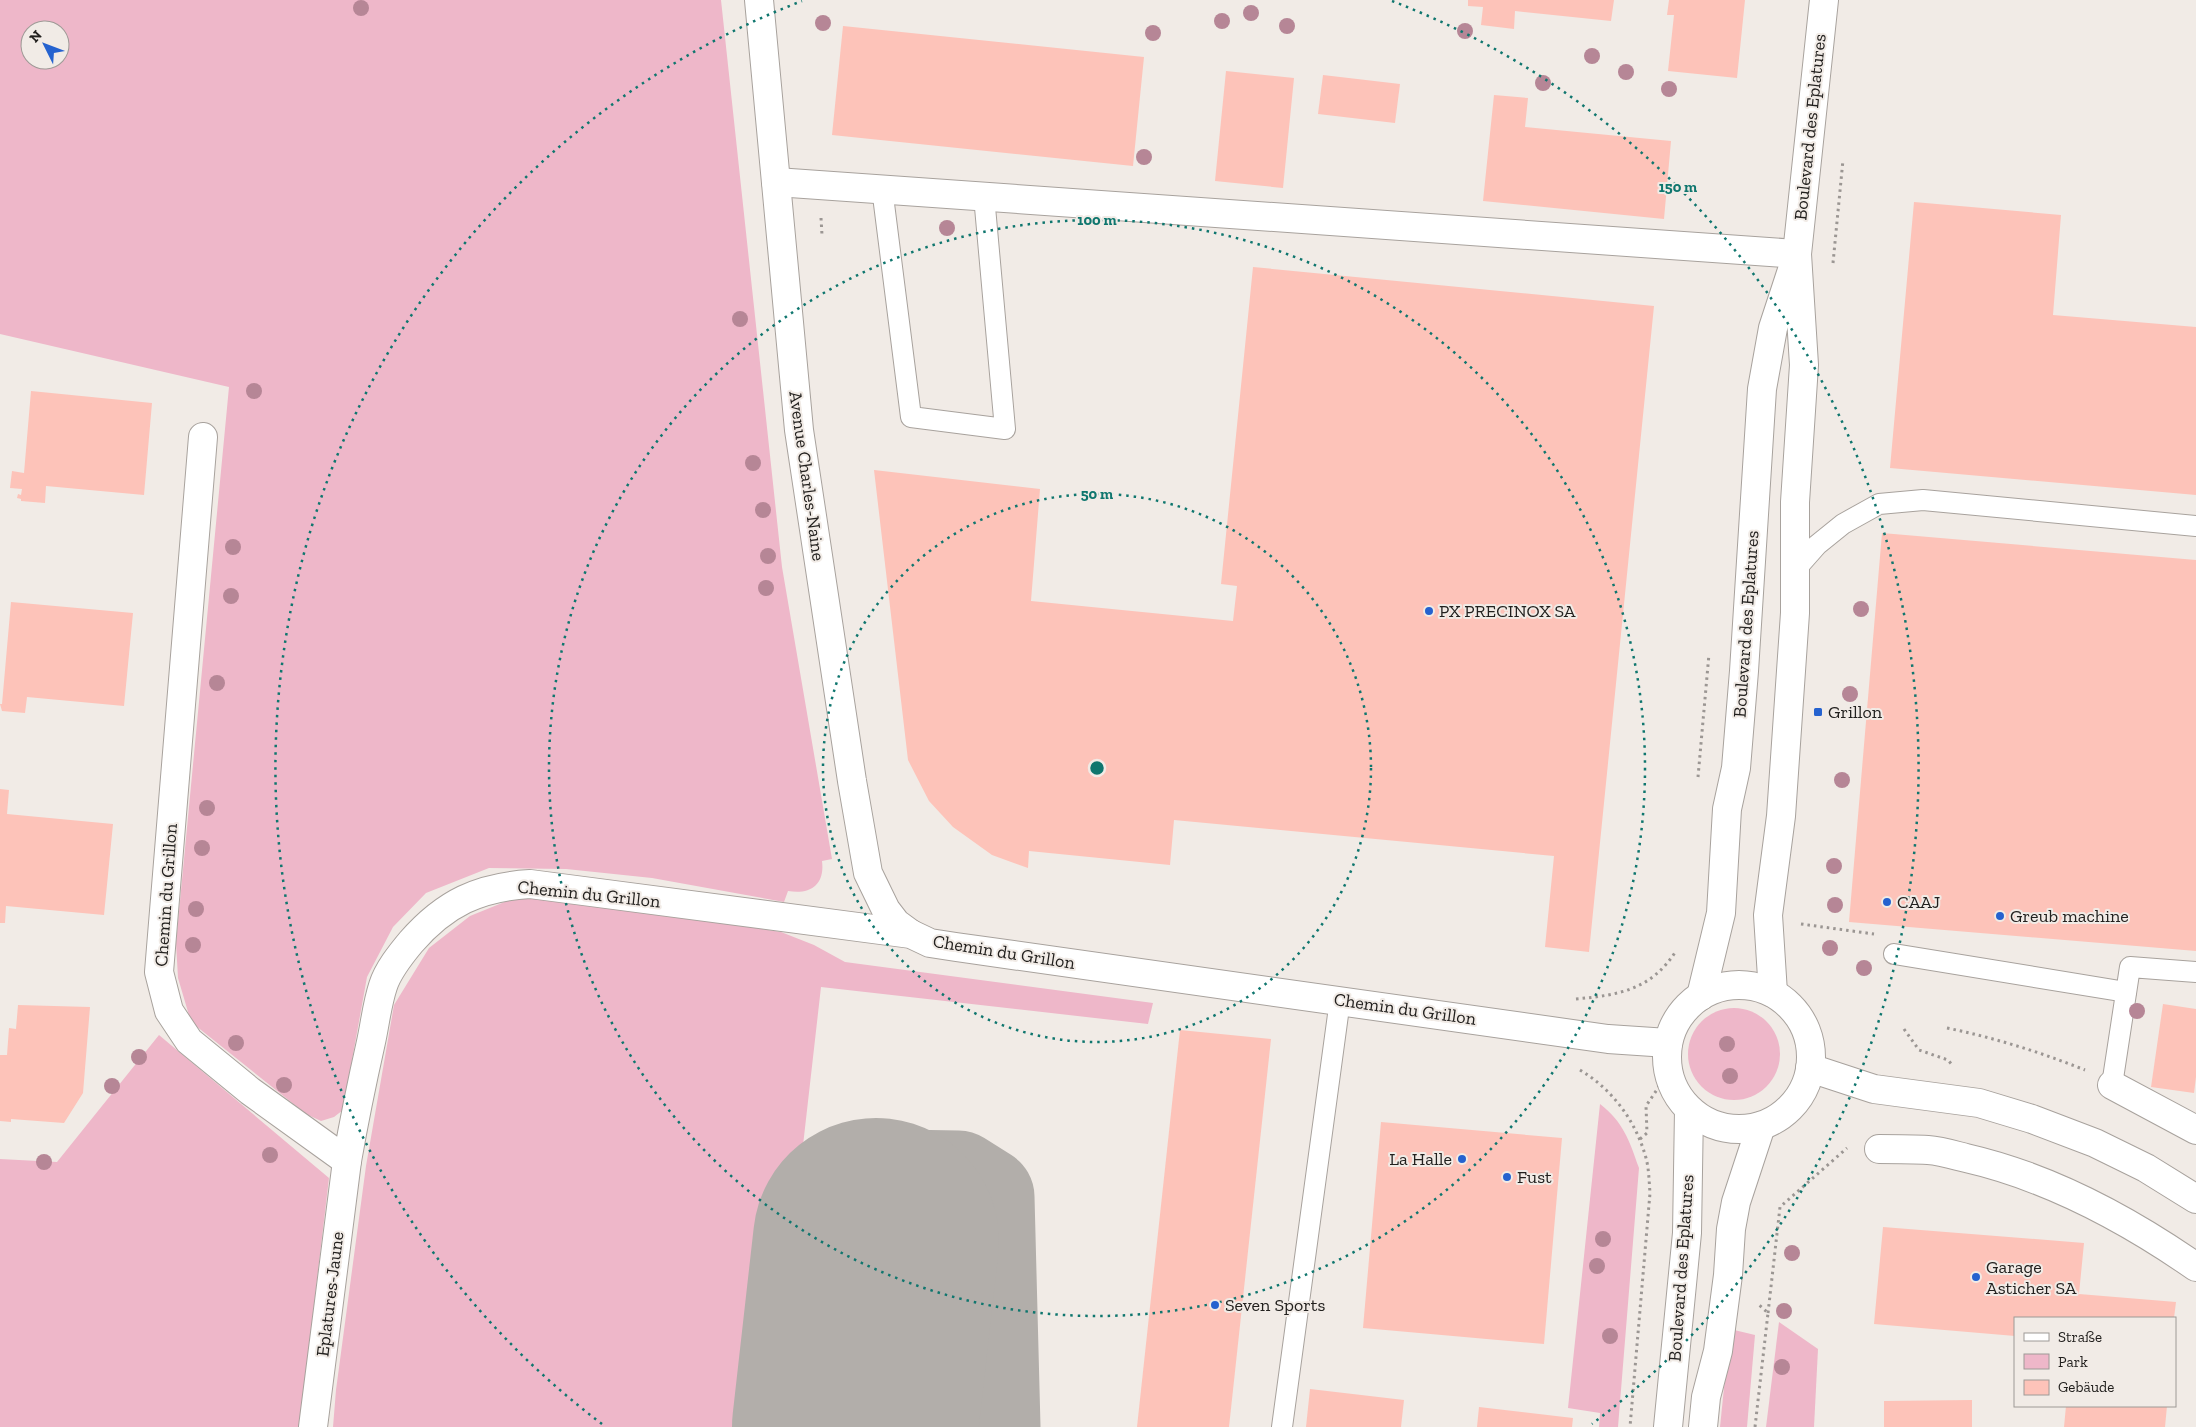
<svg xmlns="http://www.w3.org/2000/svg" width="2196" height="1427" viewBox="0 0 2196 1427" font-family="'Zilla Slab',serif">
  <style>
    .green { fill: #eeb7c9; fill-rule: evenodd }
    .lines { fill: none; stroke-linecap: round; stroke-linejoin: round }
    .taxiway { stroke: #b2aeaa; stroke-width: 99 }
    .runway { stroke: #b2aeaa; stroke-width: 246 }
    .building { fill: #fdc3b9 }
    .service-casing { stroke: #a8a29d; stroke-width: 22 }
    .minor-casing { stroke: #a8a29d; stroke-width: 30 }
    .secondary-casing { stroke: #a8a29d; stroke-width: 30 }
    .primary-casing { stroke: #a8a29d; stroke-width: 30 }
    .path { stroke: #9b9693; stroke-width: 3; stroke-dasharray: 2.5 4; stroke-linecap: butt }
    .service { stroke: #fff; stroke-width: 20 }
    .minor { stroke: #fff; stroke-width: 28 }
    .secondary { stroke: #fff; stroke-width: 28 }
    .primary { stroke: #fff; stroke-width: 28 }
    .tree { fill: #b68696 }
    .ring { fill: none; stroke: #0f766e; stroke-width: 2.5; stroke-dasharray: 2.5 5 }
    .poi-dot { fill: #2562cf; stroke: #f1ebe6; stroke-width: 2 }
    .labels { text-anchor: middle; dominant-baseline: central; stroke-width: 4; stroke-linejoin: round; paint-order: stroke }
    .street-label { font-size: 18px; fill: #22201e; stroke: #f1ebe6 }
    .poi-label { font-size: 18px; fill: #22201e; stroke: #f1ebe6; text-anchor: start }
    .centre { fill: #0f766e; stroke: #f1ebe6; stroke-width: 2.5 }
    .ring-label { font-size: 15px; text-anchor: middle; font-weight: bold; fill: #0f766e; stroke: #f1ebe6; stroke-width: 4; stroke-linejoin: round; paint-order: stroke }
  </style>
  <rect width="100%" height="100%" fill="#f1ebe6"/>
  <g class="green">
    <path d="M0,0h721l61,567 50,292 -10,2c3,23 -11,34 -34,30l-4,11 -132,-24 -86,-9 -77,-1 -63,25 -33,34 -26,50 -24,133 -9,7 -13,4 -15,-7 -115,-92 -13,-44 -2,-35 53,-556 -229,-53zM30,30h30v30h-30z"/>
    <path d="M519,896l43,2 219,34 33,13 31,17 308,41 -5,21 -327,-37 -50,440h-438l3,-37 30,-224 28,-161 35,-57 41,-32z"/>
    <circle cx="1734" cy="1054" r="46"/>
    <path d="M159,1035l170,143 -23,195 -2,54h-304v-268l57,3z"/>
    <path d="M1600,1104c24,19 29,36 39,64l-21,259h-19l1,-14 -32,-5z"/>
    <path d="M1779,1322l39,27 -4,78h-48z"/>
    <path d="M1730,1329l25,6 -8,92h-27z"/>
  </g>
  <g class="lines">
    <path class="taxiway" d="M876,1241l25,-62 57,1 27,17 6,230"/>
    <path class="runway" d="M855,1427l21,-186"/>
  </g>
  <g class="building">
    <path d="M1468,0h146l-3,21 -96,-10 -1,18 -33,-4 2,-18 -15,-1z"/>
    <path d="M1669,0h76l-8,78 -69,-7 6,-56h-7z"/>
    <path d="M843,26l301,31 -11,109 -301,-31z"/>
    <path d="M1226,71l68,7 -11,110 -68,-7z"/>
    <path d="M1323,75l77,9 -5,39 -77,-9z"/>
    <path d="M1494,95l34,3 -3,29 146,14 -7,78 -181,-18z"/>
    <path d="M1914,202l147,13 -8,100 143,12v168l-306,-27z"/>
    <path d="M1253,267l401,39 -65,646 -44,-5 9,-91 -380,-36 -4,45 -141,-14 -1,17 -36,-13 -39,-28 -24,-26 -21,-41 -34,-290 166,19 -9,112 202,20 4,-35 -16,-2z"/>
    <path d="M31,391l121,12 -8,92 -98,-9 -1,17 -24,-2v-2l-4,-1 1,-4 3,1 1,-6 -12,-1 2,-17 12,2z"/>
    <path d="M1882,533l314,27v391l-347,-29z"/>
    <path d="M11,602l122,11 -9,93 -97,-9 -2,16 -23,-2 -2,-7h2z"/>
    <path d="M0,789l9,1 -2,24 106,10 -9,91 -98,-9 -1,17h-5z"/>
    <path d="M2163,1004l33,5v68l-2,16 -43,-6z"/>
    <path d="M18,1005l72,2 -7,86 -19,30 -53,-4v3l-11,-1v-66h7l2,-27 7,1z"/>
    <path d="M1180,1030l91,9 -42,388h-92z"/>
    <path d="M1381,1122l181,16 -18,206 -181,-16z"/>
    <path d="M1883,1227l201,16 -5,51 97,8 -2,16h-159v18l-141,-12z"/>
    <path d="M1310,1389l94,11 -3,27h-95z"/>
    <path d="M1972,1400v27h-88v-26z"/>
    <path d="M2066,1406h101l-2,21h-101z"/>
    <path d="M1479,1407l94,11 -1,9h-95z"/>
  </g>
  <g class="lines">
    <g class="service-casing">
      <g id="service">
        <path d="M882,188l29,229 94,12 -21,-233"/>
        <path d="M1794,571l23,-26 26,-21 36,-20 44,-4 273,26"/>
        <path d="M1894,954l232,38"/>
        <path d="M2112,1085l18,-118 66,5"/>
        <path d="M1282,1427l58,-427"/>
      </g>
    </g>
    <g class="minor-casing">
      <g id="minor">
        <path d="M759,0l40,430 53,351 16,92 18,37 10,13 15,11"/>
        <path d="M776,182l1021,72"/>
        <path d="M203,437l-44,535 10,39 20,30 61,50 97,70c7,-40 15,-79 24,-119 4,-18 6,-38 12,-56 5,-16 18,-32 28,-44 34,-39 68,-55 119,-58l381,50 19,9 26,4 652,92 60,4"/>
        <path d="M2112,1085l84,45"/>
        <path d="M1879,1149c16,0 33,0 49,1 13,1 26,5 38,8 83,19 161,61 230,109"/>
        <path d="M313,1427l34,-266"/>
      </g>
    </g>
    <g class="secondary-casing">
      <g id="secondary">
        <path d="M1668,1427l19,-194 2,-123"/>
        <path d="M1703,1427l3,-30 12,-46 10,-76 3,-46 5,-27 25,-76"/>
      </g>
    </g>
    <g class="primary-casing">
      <g id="primary">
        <circle cx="1739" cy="1057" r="72"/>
        <path d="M1773,993l-5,-78 13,-99 14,-203v-111l9,-137 -7,-111 27,-254"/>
        <path d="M1701,996l20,-83 6,-104 9,-41 8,-97 18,-282 11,-61 20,-61"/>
        <path d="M1810,1068l64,21 105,14 53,16 63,24 51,25 50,31"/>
      </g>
    </g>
    <g class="path">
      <path d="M821,218l1,17"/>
      <path d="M1833,263l10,-103"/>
      <path d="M1698,777l11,-123"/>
      <path d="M1801,924l73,10"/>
      <path d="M1576,999c43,-4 75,-9 100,-48"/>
      <path d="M1947,1028c48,10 93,24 138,42"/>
      <path d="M1904,1029l15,21 29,10 5,6"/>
      <path d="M1580,1070c32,19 56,51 66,88 3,11 3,23 4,35l-20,234"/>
      <path d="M1640,1139l7,-6 -1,-27 20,-30"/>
      <path d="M1768,1313l12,-106 67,-59"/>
      <path d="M1755,1427l13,-114 -11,-10"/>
    </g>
    <use href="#service" class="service"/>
    <use href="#minor" class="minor"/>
    <use href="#secondary" class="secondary"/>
    <use href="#primary" class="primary"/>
  </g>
  <g class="tree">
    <circle cx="361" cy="8" r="8"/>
    <circle cx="1251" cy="13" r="8"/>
    <circle cx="1222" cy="21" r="8"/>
    <circle cx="823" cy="23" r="8"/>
    <circle cx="1287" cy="26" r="8"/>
    <circle cx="1465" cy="31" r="8"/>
    <circle cx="1153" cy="33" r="8"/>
    <circle cx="1592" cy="56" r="8"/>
    <circle cx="1626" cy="72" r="8"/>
    <circle cx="1543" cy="83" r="8"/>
    <circle cx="1669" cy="89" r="8"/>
    <circle cx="1144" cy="157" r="8"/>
    <circle cx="947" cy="228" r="8"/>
    <circle cx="740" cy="319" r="8"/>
    <circle cx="254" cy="391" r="8"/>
    <circle cx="753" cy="463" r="8"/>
    <circle cx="763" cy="510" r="8"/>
    <circle cx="233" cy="547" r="8"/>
    <circle cx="768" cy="556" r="8"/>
    <circle cx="766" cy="588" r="8"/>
    <circle cx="231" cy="596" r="8"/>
    <circle cx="1861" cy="609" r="8"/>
    <circle cx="217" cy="683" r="8"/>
    <circle cx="1850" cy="694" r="8"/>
    <circle cx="1842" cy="780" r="8"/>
    <circle cx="207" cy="808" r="8"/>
    <circle cx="202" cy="848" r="8"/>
    <circle cx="1834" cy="866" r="8"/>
    <circle cx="1835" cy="905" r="8"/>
    <circle cx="196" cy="909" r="8"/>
    <circle cx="193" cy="945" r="8"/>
    <circle cx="1830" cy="948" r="8"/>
    <circle cx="1864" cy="968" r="8"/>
    <circle cx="2137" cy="1011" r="8"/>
    <circle cx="236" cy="1043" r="8"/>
    <circle cx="1727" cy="1044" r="8"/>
    <circle cx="139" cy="1057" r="8"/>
    <circle cx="1730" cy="1076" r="8"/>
    <circle cx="284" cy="1085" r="8"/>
    <circle cx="112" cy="1086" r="8"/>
    <circle cx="270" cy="1155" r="8"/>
    <circle cx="44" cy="1162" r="8"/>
    <circle cx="1603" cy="1239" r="8"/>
    <circle cx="1792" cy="1253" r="8"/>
    <circle cx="1597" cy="1266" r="8"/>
    <circle cx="1784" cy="1311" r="8"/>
    <circle cx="1610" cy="1336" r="8"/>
    <circle cx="1782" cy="1367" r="8"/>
  </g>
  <g class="ring">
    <circle cx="1097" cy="768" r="274"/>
    <circle cx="1097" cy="768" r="548"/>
    <path d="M602 1424A822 822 0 0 1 802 1M1392 1A822 822 0 0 1 1592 1424"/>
  </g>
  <g class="poi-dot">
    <circle cx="1429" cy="611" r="5"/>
    <rect x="1813" y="707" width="10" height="10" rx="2.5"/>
    <circle cx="1887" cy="902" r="5"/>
    <circle cx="2000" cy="916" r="5"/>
    <circle cx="1462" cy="1159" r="5"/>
    <circle cx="1507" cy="1177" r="5"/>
    <circle cx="1976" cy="1277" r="5"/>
    <circle cx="1215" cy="1305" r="5"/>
  </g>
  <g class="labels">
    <g class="street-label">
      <text transform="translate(1810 127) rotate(-84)">Boulevard des Eplatures</text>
      <text transform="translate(807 476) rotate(82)">Avenue Charles-Naine</text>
      <text transform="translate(1746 624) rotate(-86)">Boulevard des Eplatures</text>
      <text transform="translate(589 894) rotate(6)">Chemin du Grillon</text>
      <text transform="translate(166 895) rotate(-86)">Chemin du Grillon</text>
      <text transform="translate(1004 952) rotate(9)">Chemin du Grillon</text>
      <text transform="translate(1405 1009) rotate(8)">Chemin du Grillon</text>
      <text transform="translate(1681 1268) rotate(-86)">Boulevard des Eplatures</text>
      <text transform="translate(330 1294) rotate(-83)">Eplatures-Jaune</text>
    </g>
    <g class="poi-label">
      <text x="1439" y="611">PX PRECINOX SA</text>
      <text x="1828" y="712">Grillon</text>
      <text x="1897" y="902">CAAJ</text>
      <text x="2010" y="916">Greub machine</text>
      <text x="1452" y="1159" text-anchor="end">La Halle</text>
      <text x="1517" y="1177">Fust</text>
      <text x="1986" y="1267">Garage<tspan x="1986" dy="21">Asticher SA</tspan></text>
      <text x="1225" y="1305">Seven Sports</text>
    </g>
  </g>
  <circle cx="1097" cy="768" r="8" class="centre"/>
  <g class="ring-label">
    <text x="1678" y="192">150 m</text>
    <text x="1097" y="225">100 m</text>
    <text x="1097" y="499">50 m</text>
  </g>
  <rect x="2014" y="1317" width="162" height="90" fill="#f1ebe6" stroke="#9e9a96"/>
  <rect x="2024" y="1333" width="25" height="8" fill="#ffffff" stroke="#9e9a96"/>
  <text x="2058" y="1342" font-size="15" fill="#22201e">Straße</text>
  <rect x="2024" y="1354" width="25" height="15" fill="#eeb7c9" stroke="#9e9a96"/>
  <text x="2058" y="1367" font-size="15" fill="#22201e">Park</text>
  <rect x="2024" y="1380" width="25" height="15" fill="#fdc3b9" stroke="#9e9a96"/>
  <text x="2058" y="1392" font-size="15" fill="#22201e">Gebäude</text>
  <g transform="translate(45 45) rotate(312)"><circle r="24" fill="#f1ebe6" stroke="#9e9a96"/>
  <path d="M0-4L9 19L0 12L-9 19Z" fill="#2562cf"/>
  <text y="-8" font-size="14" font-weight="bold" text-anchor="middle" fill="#22201e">N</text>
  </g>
</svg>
